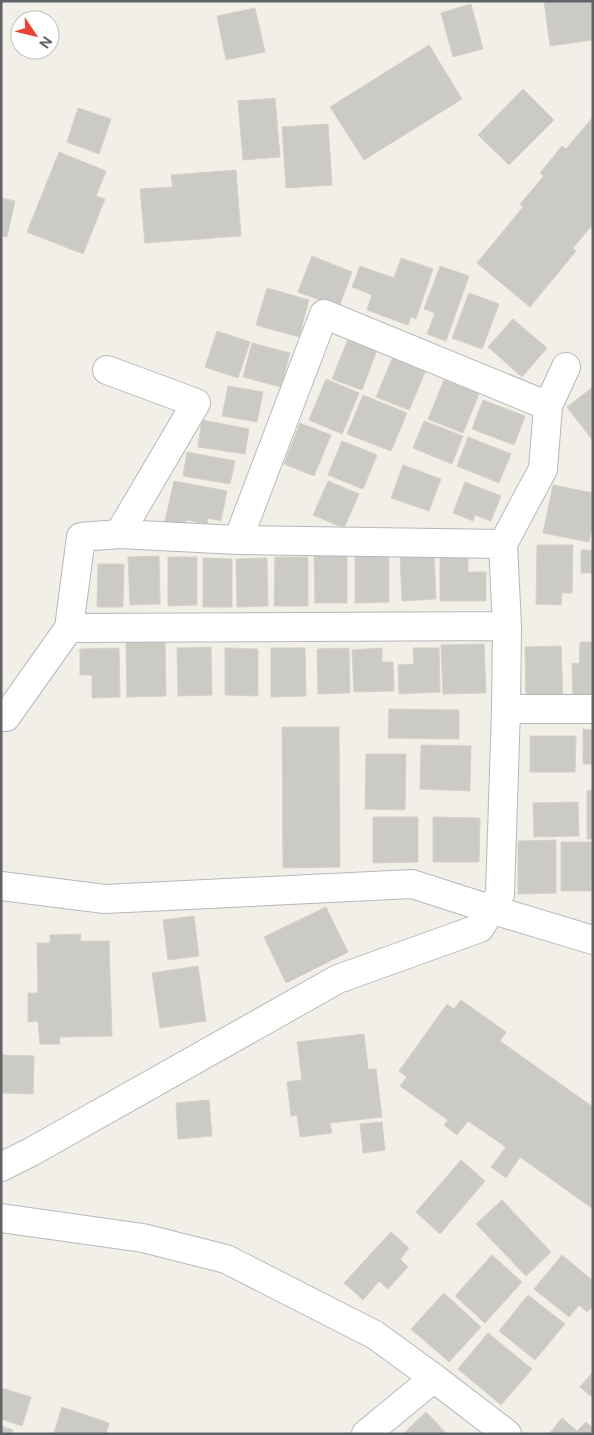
<svg xmlns="http://www.w3.org/2000/svg" width="594" height="1435" viewBox="0 0 594 1435" font-family="'Public Sans',sans-serif">
  <style>
    .building { fill: #cccac5; stroke: #d6d1c6 }
    .lines { fill: none; stroke-linecap: round; stroke-linejoin: round }
    .street-casing { stroke: #b5b8bc; stroke-width: 30 }
    .street { stroke: #fff; stroke-width: 28 }
  </style>
  <rect width="100%" height="100%" fill="#f1efe8"/>
  <g class="building">
    <path d="M544,1h49v39l-43,6z"/>
    <path d="M471,4l12,45 -30,8 -12,-44z"/>
    <path d="M255,8l10,44 -39,8 -9,-44z"/>
    <path d="M429,45l33,54 -98,61 -34,-53z"/>
    <path d="M523,89l31,31 -45,45 -31,-30z"/>
    <path d="M275,98l5,59 -37,3 -5,-59z"/>
    <path d="M78,108l33,11 -12,35 -32,-12z"/>
    <path d="M593,117v100l-9,-7 9,7v7l-20,24 3,3 -46,56 -53,-44 46,-56 -3,-3 24,-28 -4,-3 22,-27 4,3z"/>
    <path d="M328,124l4,61 -46,3 -4,-61z"/>
    <path d="M59,152l47,19 -10,25 9,3 -22,55 -56,-22z"/>
    <path d="M236,170l5,66 -96,7 -5,-54 33,-2 -2,-12z"/>
    <path d="M1,198l14,3 -8,36 -6,-1z"/>
    <path d="M312,256l40,16 -13,35 -41,-15z"/>
    <path d="M401,258l32,11 -17,50 -5,-2 -3,8 -41,-15 5,-15 -20,-8 8,-21 34,12z"/>
    <path d="M440,266l29,10 -23,65 -19,-7 8,-21 -11,-4z"/>
    <path d="M267,288l42,12 -10,37 -43,-12z"/>
    <path d="M469,293l30,11 -17,45 -30,-11z"/>
    <path d="M513,319l34,29 -25,29 -34,-30z"/>
    <path d="M217,331l33,11 -12,36 -33,-11z"/>
    <path d="M348,339l29,11 -15,40 -30,-11z"/>
    <path d="M252,343l38,10 -9,34 -38,-10z"/>
    <path d="M393,357l33,13 -17,40 -33,-13z"/>
    <path d="M326,379l33,14 -17,41 -33,-14z"/>
    <path d="M444,380l35,14 -16,39 -35,-14z"/>
    <path d="M228,386l35,6 -6,30 -35,-6z"/>
    <path d="M593,387v54l-26,-34z"/>
    <path d="M363,395l44,18 -16,38 -44,-17z"/>
    <path d="M483,400l42,16 -11,29 -42,-16z"/>
    <path d="M202,420l47,9 -4,25 -47,-7z"/>
    <path d="M424,421l39,15 -11,28 -39,-16z"/>
    <path d="M300,423l31,12 -17,41 -30,-12z"/>
    <path d="M468,437l43,17 -12,29 -42,-17z"/>
    <path d="M342,441l35,14 -14,34 -35,-14z"/>
    <path d="M187,452l48,9 -5,23 -47,-8z"/>
    <path d="M403,465l38,14 -12,32 -38,-13z"/>
    <path d="M174,481l53,10 -6,30 -13,-3 -1,6 -21,-4 -1,5 -20,-4z"/>
    <path d="M328,481l31,13 -15,34 -31,-13z"/>
    <path d="M465,482l36,14 -10,25 -16,-6 -2,6 -20,-8z"/>
    <path d="M553,485l40,8v29l-4,20 -46,-9z"/>
    <path d="M537,545h36l-1,48h-10l-1,12 -25,-1z"/>
    <path d="M440,550h28v22h18v29h-46z"/>
    <path d="M581,550h12v48l-1,-25h-11z"/>
    <path d="M434,554l2,45 -34,2 -2,-46z"/>
    <path d="M347,555v48h-32l-1,-47z"/>
    <path d="M355,555h34v47l-34,1z"/>
    <path d="M159,556l1,48 -30,1 -2,-48z"/>
    <path d="M168,557h29v48l-29,1z"/>
    <path d="M275,557h33v49h-34z"/>
    <path d="M203,558l29,1v48h-29z"/>
    <path d="M267,558l1,48 -31,1 -1,-48z"/>
    <path d="M98,564h26l-1,43h-26z"/>
    <path d="M165,641l1,55 -39,1 -1,-55z"/>
    <path d="M580,642h13v57h-20l-1,-36 7,1z"/>
    <path d="M484,644l2,49 -43,1 -2,-49z"/>
    <path d="M561,646l2,55 -37,1 -1,-55z"/>
    <path d="M211,647l1,48 -34,1 -1,-48z"/>
    <path d="M119,648l1,49 -28,1v-23h-12v-26z"/>
    <path d="M225,648l33,1v47l-33,-1z"/>
    <path d="M271,648h34l1,48 -35,1z"/>
    <path d="M349,648l1,45 -32,1 -1,-45z"/>
    <path d="M382,648v14h11l1,29 -40,1 -2,-42z"/>
    <path d="M413,648h26l1,44 -41,2 -1,-29 16,-1z"/>
    <path d="M389,709l70,1v29l-71,-1z"/>
    <path d="M282,727h57l1,140 -57,1z"/>
    <path d="M583,729l10,1v34h-10z"/>
    <path d="M530,736h46l-1,36h-45z"/>
    <path d="M421,745l50,1 -1,45 -50,-2z"/>
    <path d="M366,754h40l-1,56 -40,-1z"/>
    <path d="M593,790v49h-6v-48z"/>
    <path d="M578,802l1,34 -45,1 -1,-34z"/>
    <path d="M373,817h45v45l-45,1z"/>
    <path d="M433,817l47,1 -1,44h-46z"/>
    <path d="M556,840v53l-38,1v-53z"/>
    <path d="M561,842h31l-1,49h-30z"/>
    <path d="M326,907l22,45 -62,31 -22,-46z"/>
    <path d="M194,916l5,40 -31,4 -5,-40z"/>
    <path d="M81,934l-1,7h29l3,95 -53,1 1,7h-20l-2,-23 -10,1v-29h10l-1,-50h13v-8z"/>
    <path d="M198,966l8,55 -46,7 -8,-55z"/>
    <path d="M461,1000l45,32 -6,9 93,66v102l-73,-52 -14,21 -15,-11 15,-20 -38,-26 -11,14 -13,-10 4,-5 -48,-34 7,-9 -8,-6 48,-67 7,5z"/>
    <path d="M364,1034l4,35h8l6,48 -52,6 2,10 -32,4 -3,-22 -6,1 -4,-34 15,-2 -5,-38z"/>
    <path d="M1,1055l33,1 -1,38 -32,-1z"/>
    <path d="M209,1100l3,36 -34,3 -2,-36z"/>
    <path d="M382,1122l3,28 -22,3 -3,-29z"/>
    <path d="M461,1160l24,21 -45,53 -24,-22z"/>
    <path d="M502,1200l49,52 -25,24 -50,-52z"/>
    <path d="M391,1232l18,16 -9,11 8,8 -20,22 -9,-8 -16,19 -19,-17z"/>
    <path d="M492,1255l30,27 -37,41 -30,-27z"/>
    <path d="M562,1255l31,26v25l-6,6 -8,-7 -10,12 -35,-28z"/>
    <path d="M444,1293l37,34 -32,35 -38,-33z"/>
    <path d="M528,1295l37,29 -30,36 -36,-29z"/>
    <path d="M488,1333l44,36 -31,36 -43,-36z"/>
    <path d="M593,1372v26l-13,-11z"/>
    <path d="M1,1388l30,9 -9,29 -21,-7z"/>
    <path d="M62,1407l47,16 -3,11 -52,-1z"/>
    <path d="M426,1412l21,22h-44z"/>
    <path d="M562,1418l15,13 9,-9 7,6v6h-44z"/>
    <path d="M1,1426l12,4 -1,4h-11z"/>
  </g>
  <g class="lines">
    <g class="street-casing">
      <g id="street">
        <path d="M107,370l89,33 -77,131"/>
        <path d="M238,540l86,-226 224,92"/>
        <path d="M503,544l40,-75 5,-63 18,-39"/>
        <path d="M506,709h87"/>
        <path d="M1,717h5l63,-89"/>
        <path d="M1,886l104,13 307,-15 78,25 103,31"/>
        <path d="M1,1167l30,-15 307,-173 142,-51 20,-34 6,-185 1,-83 -4,-82 -265,-4 -119,-6 -38,3 -12,91 438,-2"/>
        <path d="M1,1218l142,20 83,21 149,76 59,43 73,56"/>
        <path d="M366,1434l68,-56"/>
      </g>
    </g>
    <use href="#street" class="street"/>
  </g>
  <rect width="594" height="1435" fill="none" stroke="#5f6368" stroke-width="5"/>
  <g transform="translate(35 35) rotate(125)"><circle r="24" fill="#ffffff" stroke="#bfc1c3"/>
  <path d="M0-4L9 19L0 12L-9 19Z" fill="#ea4335"/>
  <text y="-8" font-size="14" font-weight="bold" text-anchor="middle" fill="#5f6368">N</text>
  </g>
</svg>
